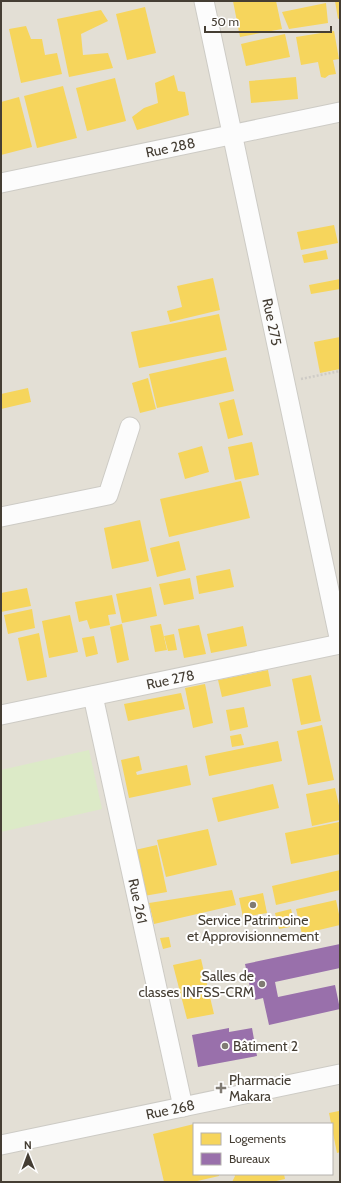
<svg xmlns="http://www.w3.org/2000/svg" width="341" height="1183" viewBox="0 0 341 1183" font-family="Cabin,sans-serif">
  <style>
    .residential { fill: #e3dfd5; fill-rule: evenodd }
    .green { fill: #dceac7 }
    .homes { fill: #f6d55c }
    .offices { fill: #9970ab }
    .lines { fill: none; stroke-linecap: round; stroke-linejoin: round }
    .minor-casing { stroke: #cdcbc5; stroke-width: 21 }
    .path { stroke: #cecbc6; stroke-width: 2.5; stroke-dasharray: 2 2; stroke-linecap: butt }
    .minor { stroke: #fcfcfc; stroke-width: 19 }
    .poi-dot { fill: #807b73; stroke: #fff; stroke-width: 1.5 }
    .labels { text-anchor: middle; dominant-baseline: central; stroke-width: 4; stroke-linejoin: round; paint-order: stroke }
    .street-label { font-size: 14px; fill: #453e34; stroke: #fff }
    .poi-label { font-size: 14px; fill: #453e34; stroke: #fff; text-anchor: start }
  </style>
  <rect width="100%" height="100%" fill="#eeede8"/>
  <path class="residential" d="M1,1h339v1181h-339zM194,1124h138v50h-138z"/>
  <path class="green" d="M89,750l13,59 -101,23v-62z"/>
  <g class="homes">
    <path d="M233,1h43l6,28 -42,8z"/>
    <path d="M335,1h5v17l-2,1z"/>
    <path d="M326,3l2,20 -39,6 -7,-17z"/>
    <path d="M145,7l11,46 -29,7 -11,-46z"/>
    <path d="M101,10l7,11 -27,13 2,21 25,-2 5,15 -44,9 -12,-58z"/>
    <path d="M26,26l5,13h11l3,16 12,-2 5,21 -41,9 -12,-54z"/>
    <path d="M334,31l5,28 -6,1 3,14 -7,1 -4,3 -4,-1 -3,-15 -17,3 -5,-28z"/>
    <path d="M285,34l5,23 -44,9 -5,-22z"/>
    <path d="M174,75l4,16 7,1 4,23 -52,15 -5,-13 12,-9 14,-5 -3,-20z"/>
    <path d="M296,77l2,22 -47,4 -2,-22z"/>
    <path d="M115,78l11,43 -39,10 -11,-43z"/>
    <path d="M63,86l14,52 -40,10 -13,-52z"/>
    <path d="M19,97l13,50 -31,8v-53z"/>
    <path d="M334,225l4,18 -37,7 -4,-18z"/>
    <path d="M326,250l2,9 -24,4 -2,-8z"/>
    <path d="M213,278l7,32 -50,12 -3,-11 15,-4 -5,-21z"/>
    <path d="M340,279v10l-29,5 -2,-9z"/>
    <path d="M219,314l8,36 -88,18 -8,-36z"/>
    <path d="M340,337v32l-20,4 -6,-31z"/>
    <path d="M226,357l8,34 -77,17 -8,-34z"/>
    <path d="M148,378l8,31 -16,4 -8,-30z"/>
    <path d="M28,388l3,14 -30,7v-15z"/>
    <path d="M234,399l9,36 -15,4 -9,-36z"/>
    <path d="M252,442l7,33 -24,5 -7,-33z"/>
    <path d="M202,446l7,26 -24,7 -7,-26z"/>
    <path d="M241,481l9,37 -81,19 -9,-38z"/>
    <path d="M140,520l9,41 -37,8 -8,-41z"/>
    <path d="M179,541l7,29 -29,7 -7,-29z"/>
    <path d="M230,569l4,18 -35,7 -3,-18z"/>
    <path d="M190,578l4,21 -30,6 -5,-21z"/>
    <path d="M151,587l6,29 -35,7 -6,-29z"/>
    <path d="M27,588l4,18 -30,6v-19z"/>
    <path d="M112,595l4,19 -8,1 2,10 -20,4 -3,-9 -8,2 -4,-20z"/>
    <path d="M32,609l3,19 -27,6 -4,-19z"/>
    <path d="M70,615l8,37 -29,6 -7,-37z"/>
    <path d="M122,624l7,36 -12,3 -7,-36z"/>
    <path d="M161,624l6,26 -12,2 -5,-26z"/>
    <path d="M199,625l7,29 -22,4 -6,-29z"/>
    <path d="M243,626l4,20 -36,7 -4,-19z"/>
    <path d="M39,633l8,44 -20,4 -9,-43z"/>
    <path d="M174,634l3,16 -9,1 -4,-15z"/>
    <path d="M94,636l4,18 -12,3 -4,-19z"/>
    <path d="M268,670l3,16 -49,11 -4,-17z"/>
    <path d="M311,675l10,46 -20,4 -9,-46z"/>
    <path d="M205,684l8,39 -20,5 -8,-40z"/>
    <path d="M181,693l4,16 -57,12 -4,-17z"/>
    <path d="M244,707l4,20 -18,4 -4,-21z"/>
    <path d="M322,725l12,55 -26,5 -11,-54z"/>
    <path d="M241,734l3,11 -12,2 -2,-11z"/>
    <path d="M278,741l4,20 -73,15 -4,-20z"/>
    <path d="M139,756l3,14 -6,2 1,3 50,-10 4,20 -62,13 -8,-38z"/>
    <path d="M273,784l6,24 -61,14 -6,-24z"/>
    <path d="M335,788l5,22v10l-28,6 -6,-32z"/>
    <path d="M339,822l1,32 -49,10 -6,-31z"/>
    <path d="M208,829l9,36 -51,12 -9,-37z"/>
    <path d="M157,845l10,47 -23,4 -9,-46z"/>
    <path d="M340,870v20l-64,15 -4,-19z"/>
    <path d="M232,890l4,15 -82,19 -5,-21z"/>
    <path d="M263,893l4,20 -24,4 -4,-19z"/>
    <path d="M336,900l4,19v6l-38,9 -6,-25z"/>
    <path d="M291,909l4,17 -16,3 -4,-16z"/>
    <path d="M169,937l2,10 -8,2 -3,-11z"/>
    <path d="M201,959l13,55 -27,5 -14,-54z"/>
    <path d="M339,1111l1,41 -3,1 -8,-40z"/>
    <path d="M194,1124v50h25v2l-26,6h-29l-11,-48z"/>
    <path d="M234,1174h50l1,5 -13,3h-40l3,-6z"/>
  </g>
  <g class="offices">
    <path d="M340,944v24l-65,14 3,15 57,-12 5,24 -71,16 -6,-27 -8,2 -1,-9 -3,1 -6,-28z"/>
    <path d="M229,1028v4l23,-4 5,28 -59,11 -6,-32z"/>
  </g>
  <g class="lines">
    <g class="minor-casing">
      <g id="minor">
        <path id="s1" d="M204,1l136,641"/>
        <path id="s2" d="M1,183l339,-71"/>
        <path d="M1,517l107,-22 22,-68"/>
        <path id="s3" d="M93,696l90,411"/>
        <path id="s4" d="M1,715l339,-71"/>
        <path id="s5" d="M1,1145l339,-71"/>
      </g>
    </g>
    <path class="path" d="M301,379l39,-8"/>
    <use href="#minor" class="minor"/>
  </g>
  <g class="poi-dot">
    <circle cx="253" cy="905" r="4"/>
    <circle cx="262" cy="984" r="4"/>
    <circle cx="225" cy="1046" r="4"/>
    <path d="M219 1082h4v4h4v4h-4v4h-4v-4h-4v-4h4z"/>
  </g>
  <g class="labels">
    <g class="street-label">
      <text stroke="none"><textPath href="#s2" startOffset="173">Rue 288</textPath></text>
      <text stroke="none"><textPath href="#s1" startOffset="328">Rue 275</textPath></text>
      <text stroke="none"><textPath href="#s4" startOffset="173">Rue 278</textPath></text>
      <text stroke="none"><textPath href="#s3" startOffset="210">Rue 261</textPath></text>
      <text stroke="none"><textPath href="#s5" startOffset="173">Rue 268</textPath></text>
    </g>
    <g class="poi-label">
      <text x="253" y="920" text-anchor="middle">Service Patrimoine<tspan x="253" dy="16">et Approvisionnement</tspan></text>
      <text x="254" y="976" text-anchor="end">Salles de<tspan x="254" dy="16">classes INFSS-CRM</tspan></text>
      <text x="233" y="1046">Bâtiment 2</text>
      <text x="229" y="1080">Pharmacie<tspan x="229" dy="16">Makara</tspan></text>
    </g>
  </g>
  <rect width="341" height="1183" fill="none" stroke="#453e34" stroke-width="4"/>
  <rect x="193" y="1123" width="140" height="52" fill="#ffffff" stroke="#b5b2ae"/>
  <rect x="201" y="1133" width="20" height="12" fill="#f6d55c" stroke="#b5b2ae"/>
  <text x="229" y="1143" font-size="12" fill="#453e34">Logements</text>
  <rect x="201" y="1153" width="20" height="12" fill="#9970ab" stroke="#b5b2ae"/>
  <text x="229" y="1163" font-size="12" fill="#453e34">Bureaux</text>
  <g transform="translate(28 1155) rotate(359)" stroke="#ffffff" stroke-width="3" paint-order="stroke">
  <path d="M0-3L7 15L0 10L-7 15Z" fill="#453e34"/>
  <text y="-6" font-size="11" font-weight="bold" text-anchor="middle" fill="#453e34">N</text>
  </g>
  <path d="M205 26v6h126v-6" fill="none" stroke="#453e34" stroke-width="2"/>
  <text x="211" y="26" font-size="12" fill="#453e34" stroke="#ffffff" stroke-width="3" paint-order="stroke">50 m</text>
</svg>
